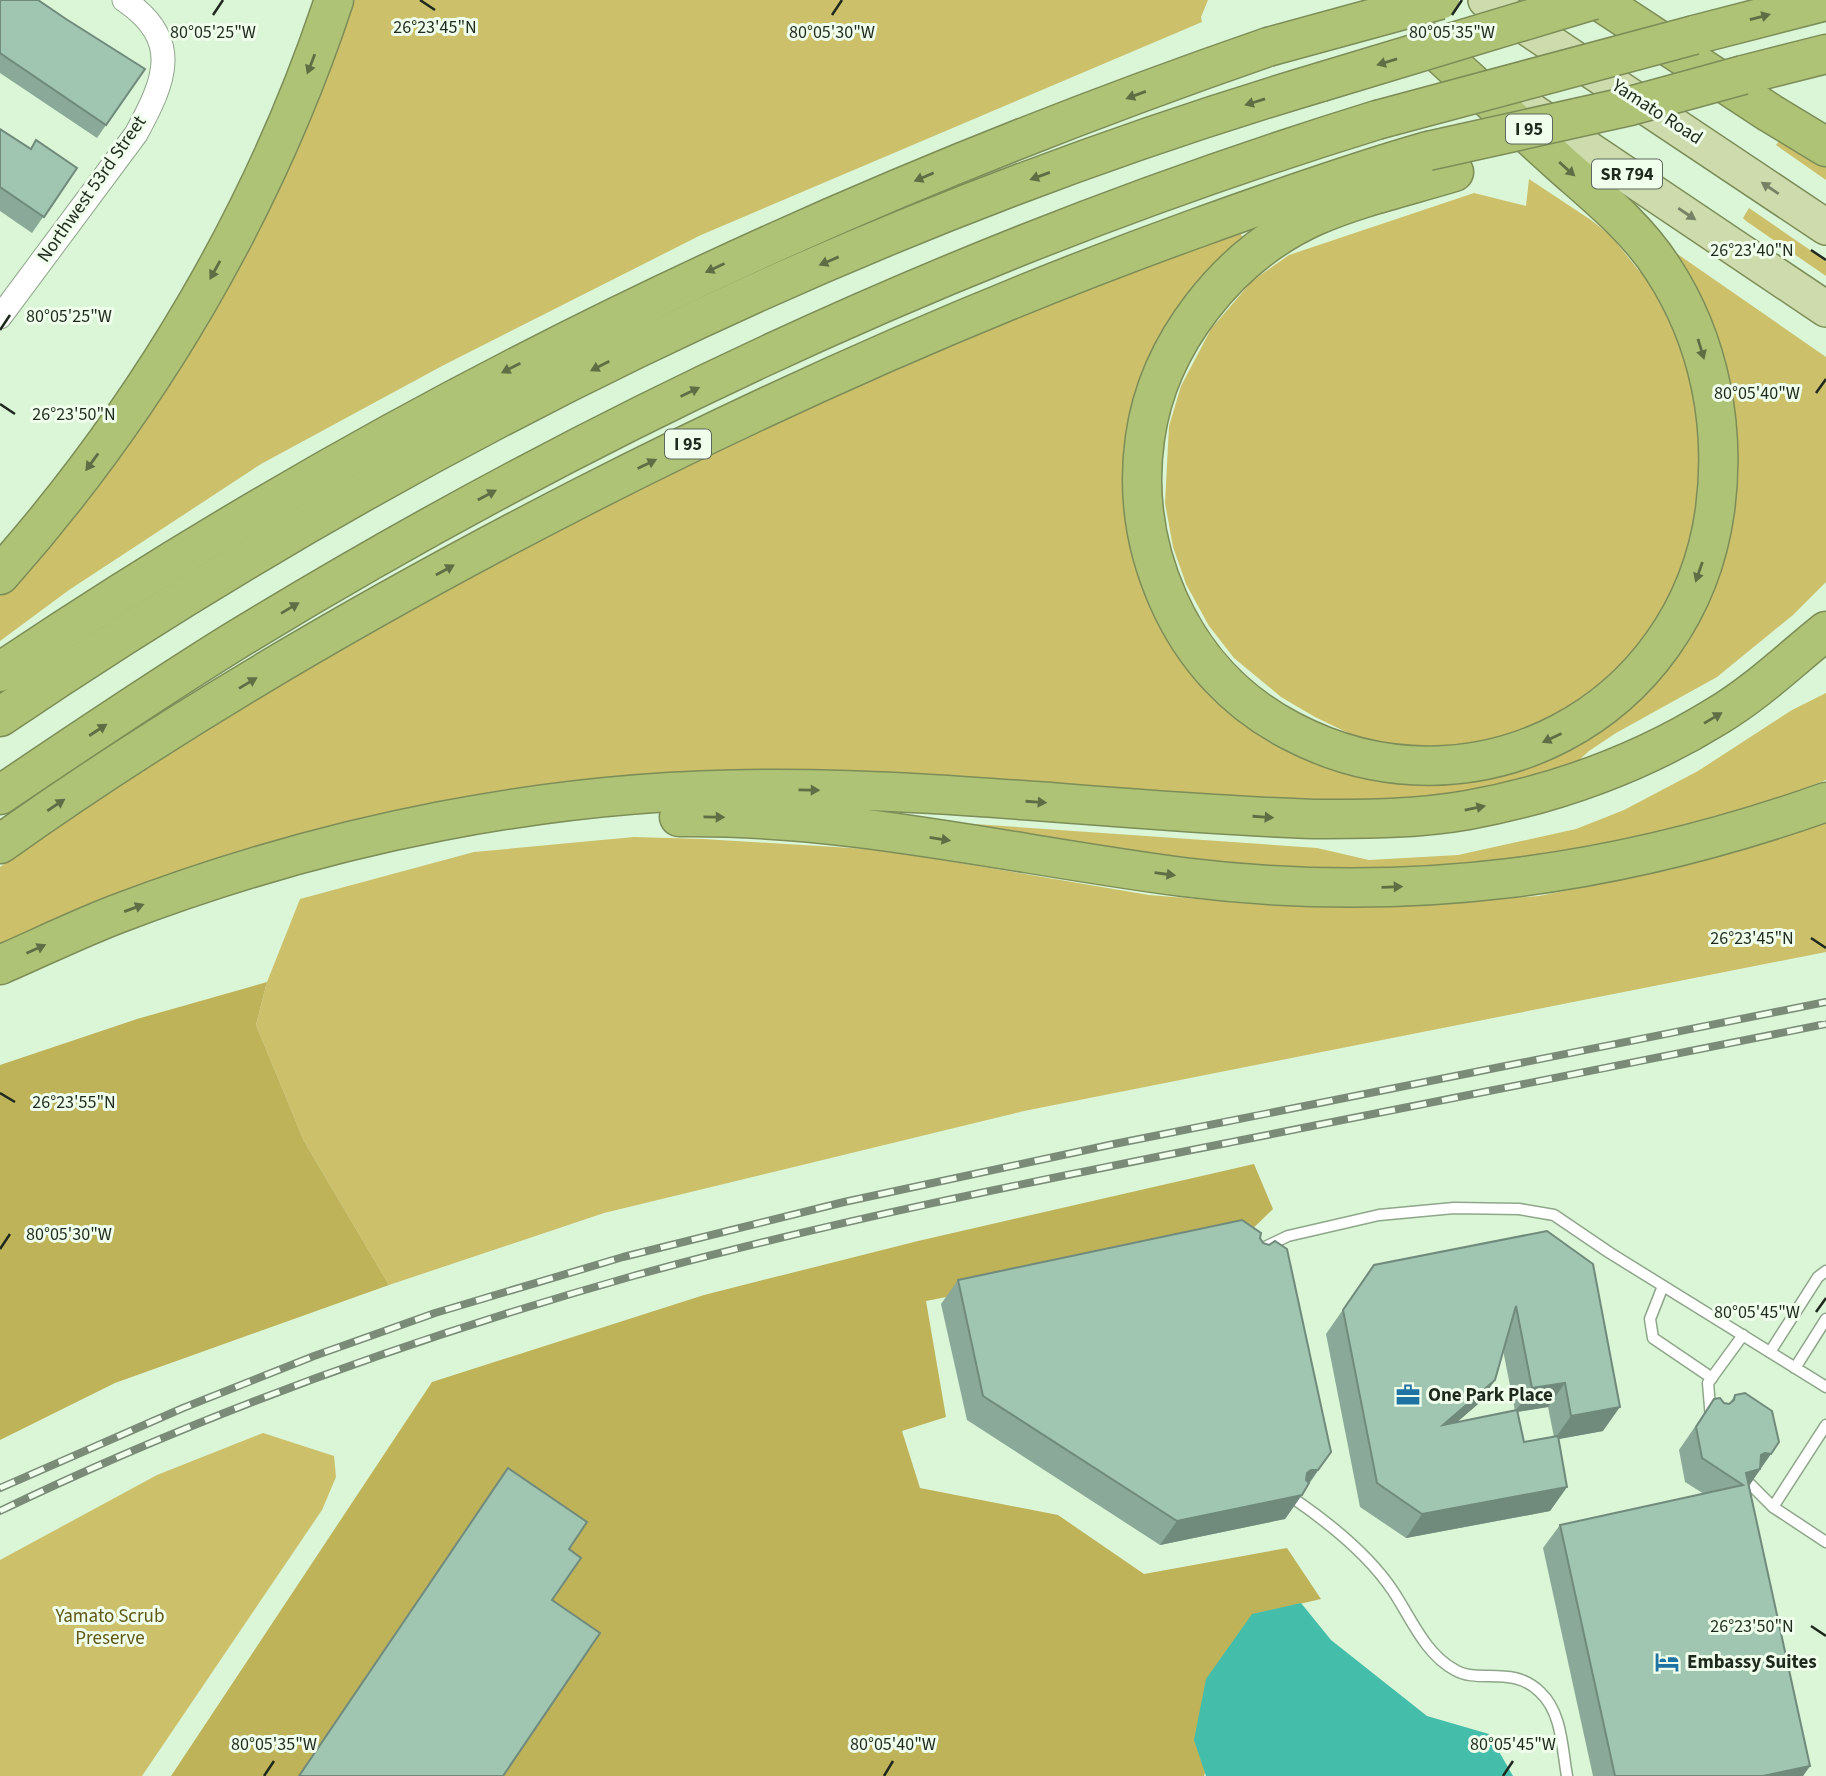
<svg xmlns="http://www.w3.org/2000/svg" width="1826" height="1776" viewBox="0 0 1826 1776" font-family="'Source Sans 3',sans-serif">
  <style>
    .green { fill: #ccc06b }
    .forest { fill: #bfb35a }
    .water { fill: #44beab }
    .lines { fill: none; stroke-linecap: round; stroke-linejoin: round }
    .service-casing { stroke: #8ea68a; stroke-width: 13 }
    .minor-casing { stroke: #8ea68a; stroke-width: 25 }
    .primary-casing { stroke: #7c8d57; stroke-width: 38 }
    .motorway-casing { stroke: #7c8d57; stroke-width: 41 }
    .service { stroke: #fff; stroke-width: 10 }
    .minor { stroke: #fff; stroke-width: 23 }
    .primary { stroke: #cedbac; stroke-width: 35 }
    .motorway { stroke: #aec375; stroke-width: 38 }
    .rail-casing { stroke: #7a8c78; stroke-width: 8 }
    .rail { stroke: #efffec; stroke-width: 5; stroke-dasharray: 16; stroke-linecap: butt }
    .motorway-bridge-casing { stroke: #7c8d57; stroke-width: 41; stroke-linecap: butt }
    .motorway-bridge { stroke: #aec375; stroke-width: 38 }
    .wall { fill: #8aa998; fill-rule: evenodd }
    .shaded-wall { fill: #708a7c }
    .building { fill: #a0c5b1; stroke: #708a7c; stroke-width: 2 }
    .oneway { fill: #5f6e45 }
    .oneway2 { fill: #768265 }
    .ticks { fill: none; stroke: #1f291e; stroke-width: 2.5 }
    .labels { text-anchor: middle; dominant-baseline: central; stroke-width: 6; stroke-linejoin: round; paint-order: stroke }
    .shield { fill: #efffec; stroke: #5d695c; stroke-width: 2 }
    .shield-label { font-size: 18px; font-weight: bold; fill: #1f291e }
    .street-label { font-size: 19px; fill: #1f291e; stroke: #efffec }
    .poi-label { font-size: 19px; font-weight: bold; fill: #1f291e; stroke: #efffec; text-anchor: start }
    .park-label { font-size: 19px; fill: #605714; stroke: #efffec }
    .ticks-label { font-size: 18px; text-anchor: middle; fill: #1f291e; stroke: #efffec; stroke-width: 6; stroke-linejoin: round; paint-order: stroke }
  </style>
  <rect width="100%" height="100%" fill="#dbf5d7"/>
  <g class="green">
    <path d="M342,0h866l-7,17 1,5 -501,213 -259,131 -181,98 -192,126 -69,51v-51l69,-83z"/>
    <path d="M1781,139l45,25v16l-50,-35z"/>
    <path d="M1529,179l62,41 20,16 29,36 8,-2 39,94 14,59 -5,98 -8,37 -44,85 -46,48 -78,46 -61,12 -90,-6 -54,-26 -34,-20 -47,-39 -25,-32 -23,-42 -13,-37 -8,-44 4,-77 12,-40 30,-57 41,-48 37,-26 185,-62 52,13z"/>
    <path d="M1749,208l77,53v15l-80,-55 -3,-3z"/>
    <path d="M1238,229l8,14 -42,36 -73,269 177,208 57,21 82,8 77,-16 50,-21 29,-19 52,-44 35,-45 29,-67 6,-21 6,-32 -61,-263 6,-4 150,104v225l-33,33 -76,62 -101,56 -27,18 -14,13 -83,24 -81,10 -62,4 -694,-27 -85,6 -81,12 -167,36 -98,27 -127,46 -97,44v-79l94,-66 134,-87 171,-101 369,-192 320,-139z"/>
    <path d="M1826,693v87l-61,24 -151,44 -118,16 -127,6 -138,-4 -285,-44 371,26 52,12 89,-5 118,-26 48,-19 74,-39 94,-61z"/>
    <path d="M1826,820v132l-802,159 -420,102 -215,72 -85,-144 -48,-116 11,-43 33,-83 174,-47 160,-15 69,2 180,11 266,45 111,9 120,3 159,-11 134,-27 131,-40z"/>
    <path d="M263,1433l71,23 2,21 -14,33 -180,266h-142v-216l157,-85z"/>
  </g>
  <g class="forest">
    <path d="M267,982l-11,43 48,116 85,144 -274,98 -115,57v-375l137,-46z"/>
    <path d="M1254,1164l19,45 -31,30 -316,62 20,116 -44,14 18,57 138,27 86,59 143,-26 34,51 -69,16 -48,161h-1033l261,-394 272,-87 214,-54z"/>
  </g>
  <path class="water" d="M1301,1603l30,37 96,76 62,18 24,42h-307l-12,-36 12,-61 46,-65z"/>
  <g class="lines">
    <g class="service-casing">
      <g id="service">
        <path d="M1265,1247l23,-11 91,-21 75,-7 65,1 35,6 56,38 216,134"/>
        <path d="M1663,1286l-13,33 3,19 59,40"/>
        <path d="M1770,1352l48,-75 8,-6"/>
        <path d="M1795,1368l31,-49"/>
        <path d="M1711,1419l-3,-36 35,-48"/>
        <path d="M1826,1425l-53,82 53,35"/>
        <path d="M1750,1484l23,23"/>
        <path d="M1297,1501c36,25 72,54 96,90 18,27 32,63 62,79 23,14 58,-5 85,22 22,20 22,56 27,84"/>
      </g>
    </g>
    <g class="minor-casing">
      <path id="minor" d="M0,317l136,-183c29,-53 47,-94 -12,-134"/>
    </g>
    <g class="primary-casing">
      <g id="primary">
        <path d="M1486,0l340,227"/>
        <path d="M1533,112l293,197"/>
      </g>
    </g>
    <g class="motorway-casing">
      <g id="motorway">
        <path d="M1598,0l172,113 56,34"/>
        <path d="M1694,35l132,-34"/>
        <path d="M1426,41c45,42 91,83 136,124 36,32 75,63 101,104 47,72 63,158 52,241 -28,204 -242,317 -424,221 -56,-29 -98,-75 -123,-132 -23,-52 -31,-105 -23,-161 13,-94 83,-183 170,-222 44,-19 93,-30 139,-44"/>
        <path d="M1743,75l83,-21"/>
        <path d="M0,575c148,-167 264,-363 334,-575"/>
        <path d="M0,672c393,-265 820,-470 1268,-625"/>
        <path d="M0,717c406,-275 850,-495 1321,-635"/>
        <path d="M0,795c77,-52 154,-104 233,-153 358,-219 742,-398 1144,-522"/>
        <path d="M679,817c173,-2 334,38 504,60 223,28 432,0 643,-75"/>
        <path d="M0,844c184,-131 383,-245 584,-348 200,-102 405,-193 616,-269 75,-27 151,-54 228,-76"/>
        <path d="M0,965c39,-17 78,-36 117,-51 209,-80 435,-126 659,-125 179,0 358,24 538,30 51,0 104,0 154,-9 88,-16 173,-47 249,-94 40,-24 73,-56 109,-85"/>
      </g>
    </g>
    <use href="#service" class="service"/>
    <use href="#minor" class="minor"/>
    <use href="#primary" class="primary"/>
    <use href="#motorway" class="motorway"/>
    <g class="rail-casing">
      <g id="rail">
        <path d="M0,1488l183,-80 131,-52 121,-43 188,-56 221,-55 270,-58 712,-142"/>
        <path d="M0,1511c203,-98 417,-174 633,-235 199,-55 402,-95 604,-135 197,-39 393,-78 589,-117"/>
      </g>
    </g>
    <use href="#rail" class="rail"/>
    <g class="motorway-bridge-casing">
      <g id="motorway-bridge">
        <path d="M1268,47l172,-47"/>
        <path d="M1321,82l272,-82"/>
        <path d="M1377,120l317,-85"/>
        <path d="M1428,151l202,-45 113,-31"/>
      </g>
    </g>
    <use href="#motorway-bridge" class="motorway-bridge"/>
  </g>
  <g class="wall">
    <path d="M0,0l66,19 79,50 -48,69 -97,-65z"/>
    <path d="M0,129l31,20 46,19 -45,65 -32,-22z"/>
    <path d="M1547,1231l56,200 -45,8 9,48 -17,24 -144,27 -46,-31 -34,-173 48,-69zM1503,1350l12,61 -58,11 21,-18 17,-24zM1548,1407l6,30 -30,5 -6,-30z"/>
    <path d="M1260,1238l71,214 -46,67 -125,26 -193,-125 -26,-116 17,-24z"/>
    <path d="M1735,1395l25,74 -11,17 61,280 -7,10h-210l-50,-228 17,-23 144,-31 -19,-12 -6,-32 35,-51 15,5z"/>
  </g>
  <g class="shaded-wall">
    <path d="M1495,1380l-17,24 -52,45 17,-24z"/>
    <path d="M1565,1383l-17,24 -33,5 17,-24z"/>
    <path d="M1620,1407l-17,24 -49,9 17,-24z"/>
    <path d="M1765,1453l6,1 -27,39 -1,-8 3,-12 15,-18z"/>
    <path d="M1311,1470h7l-17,24 6,-21z"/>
    <path d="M1567,1487l-17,24 -144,27 16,-24z"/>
    <path d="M1302,1495l-17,24 -125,26 17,-24z"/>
    <path d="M1810,1766l-7,10h-40z"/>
  </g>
  <g class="building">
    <path d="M0,0h38l28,19 79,50 -39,56 -106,-72z"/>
    <path d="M0,129l31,20 5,-9 41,28 -33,49 -44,-30z"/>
    <path d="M1242,1220l19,13 -1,5 3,5 6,2 6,-4 12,8 44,203 -13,18h-7l-4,3 -1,7 3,3 -7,12 -125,26 -194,-125 -25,-116z"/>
    <path d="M1547,1231l46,33 27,143 -49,9 -6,-33 -33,5 -16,-82 -21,74 -52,45 74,-15 7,32 34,-6 9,51 -145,27 -45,-31 -34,-173 31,-45z"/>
    <path d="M1745,1393l27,18 7,31 -8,12 -6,-1 -4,2 -1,14 -14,4 64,293 -47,10h-148l-55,-251 183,-40 -41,-27 -6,-31 18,-28 6,-1 4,5 5,1 5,-4 1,-5z"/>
    <path d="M508,1468l79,54 -18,27 12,9 -29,42 48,33 -97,143h-204z"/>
  </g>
  <defs><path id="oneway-solid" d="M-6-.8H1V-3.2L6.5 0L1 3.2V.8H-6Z" transform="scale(1.75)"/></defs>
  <g class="oneway">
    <use href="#oneway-solid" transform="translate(1760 17) rotate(-15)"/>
    <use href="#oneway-solid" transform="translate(1387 62) rotate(163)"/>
    <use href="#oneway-solid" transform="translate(311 64) rotate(111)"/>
    <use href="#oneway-solid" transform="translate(1136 95) rotate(160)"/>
    <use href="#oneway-solid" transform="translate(1255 102) rotate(163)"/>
    <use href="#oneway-solid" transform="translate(1567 169) rotate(42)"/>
    <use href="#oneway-solid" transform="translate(1040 176) rotate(160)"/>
    <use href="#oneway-solid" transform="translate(924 177) rotate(157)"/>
    <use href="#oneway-solid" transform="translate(829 261) rotate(157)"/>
    <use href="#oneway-solid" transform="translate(715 268) rotate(155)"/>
    <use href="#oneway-solid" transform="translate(215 270) rotate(119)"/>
    <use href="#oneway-solid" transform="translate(1701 349) rotate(73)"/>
    <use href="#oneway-solid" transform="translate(600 366) rotate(153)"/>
    <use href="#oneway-solid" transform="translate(511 368) rotate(153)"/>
    <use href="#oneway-solid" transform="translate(690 392) rotate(-26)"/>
    <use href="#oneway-solid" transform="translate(92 462) rotate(126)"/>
    <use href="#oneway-solid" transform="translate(647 464) rotate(-26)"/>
    <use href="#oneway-solid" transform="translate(487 495) rotate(-28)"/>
    <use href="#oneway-solid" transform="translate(445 570) rotate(-29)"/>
    <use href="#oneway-solid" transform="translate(1699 572) rotate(109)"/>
    <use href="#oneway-solid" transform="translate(290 608) rotate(-31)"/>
    <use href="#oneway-solid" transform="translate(248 683) rotate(-31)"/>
    <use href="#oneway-solid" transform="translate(1713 718) rotate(-31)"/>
    <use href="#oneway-solid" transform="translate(98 730) rotate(-33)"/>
    <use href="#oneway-solid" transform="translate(1552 738) rotate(155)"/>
    <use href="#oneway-solid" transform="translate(809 790) rotate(1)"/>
    <use href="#oneway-solid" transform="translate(1036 802) rotate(4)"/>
    <use href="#oneway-solid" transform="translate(56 805) rotate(-34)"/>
    <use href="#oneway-solid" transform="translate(1475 808) rotate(-12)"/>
    <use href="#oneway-solid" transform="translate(714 817) rotate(1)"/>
    <use href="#oneway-solid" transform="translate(1263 817) rotate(4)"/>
    <use href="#oneway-solid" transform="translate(940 839) rotate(9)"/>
    <use href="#oneway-solid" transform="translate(1165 874) rotate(8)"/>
    <use href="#oneway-solid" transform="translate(1392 887) rotate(-2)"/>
    <use href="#oneway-solid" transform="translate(134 908) rotate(-20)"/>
    <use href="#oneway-solid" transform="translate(36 949) rotate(-24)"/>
  </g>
  <g class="oneway2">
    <use href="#oneway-solid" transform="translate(1770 188) rotate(-146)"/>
    <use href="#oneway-solid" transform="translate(1687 214) rotate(34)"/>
  </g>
  <path class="ticks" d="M420,0l15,10M213,15l10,-15M832,15l10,-15M1452,15l10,-15M1811,250l15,10M0,330l10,-15M1816,393l10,-14M0,404l15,10M1811,938l15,10M0,1093l15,9M0,1249l10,-15M1816,1312l10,-14M1811,1626l15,10M264,1776l10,-15M884,1776l9,-15M1503,1776l10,-15"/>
  <defs>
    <g id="office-bare" transform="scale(1.89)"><path d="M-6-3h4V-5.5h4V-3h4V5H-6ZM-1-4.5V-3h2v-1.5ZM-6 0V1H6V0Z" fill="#1f73a3" stroke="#efffec" stroke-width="2.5" paint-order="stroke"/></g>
    <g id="hotel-bare" transform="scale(1.89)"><path d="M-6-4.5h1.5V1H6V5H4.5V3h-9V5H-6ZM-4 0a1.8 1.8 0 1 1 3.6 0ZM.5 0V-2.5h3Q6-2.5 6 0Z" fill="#1f73a3" stroke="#efffec" stroke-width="2.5" paint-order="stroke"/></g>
  </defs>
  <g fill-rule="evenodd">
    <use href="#office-bare" x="1408" y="1395"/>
    <use href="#hotel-bare" x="1667" y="1662"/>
  </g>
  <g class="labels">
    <g class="shield">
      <rect x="1506" y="114.5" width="46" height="29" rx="5"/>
      <rect x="1592" y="159.5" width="70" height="29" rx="5"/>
      <rect x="665" y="429.5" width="46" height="29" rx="5"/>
    </g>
    <g class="shield-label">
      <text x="1529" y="129">I 95</text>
      <text x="1627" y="174">SR 794</text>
      <text x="688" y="444">I 95</text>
    </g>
    <g class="street-label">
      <text transform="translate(1657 112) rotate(33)">Yamato Road</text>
      <text transform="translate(92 189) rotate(-55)">Northwest 53rd Street</text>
    </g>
    <g class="poi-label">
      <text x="1428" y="1395">One Park Place</text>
      <text x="1687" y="1662">Embassy Suites</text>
    </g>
    <g class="park-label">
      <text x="110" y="1616">Yamato Scrub<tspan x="110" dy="22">Preserve</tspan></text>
    </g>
  </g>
  <g class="ticks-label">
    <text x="435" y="33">26°23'45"N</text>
    <text x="213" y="38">80°05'25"W</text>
    <text x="832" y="38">80°05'30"W</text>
    <text x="1452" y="38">80°05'35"W</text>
    <text x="1752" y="256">26°23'40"N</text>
    <text x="69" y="322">80°05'25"W</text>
    <text x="1757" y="399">80°05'40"W</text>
    <text x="74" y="420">26°23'50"N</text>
    <text x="1752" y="944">26°23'45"N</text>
    <text x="74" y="1108">26°23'55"N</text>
    <text x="69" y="1240">80°05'30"W</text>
    <text x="1757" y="1318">80°05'45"W</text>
    <text x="1752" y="1632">26°23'50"N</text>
    <text x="274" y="1750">80°05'35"W</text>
    <text x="893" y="1750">80°05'40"W</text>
    <text x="1513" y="1750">80°05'45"W</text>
  </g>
</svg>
